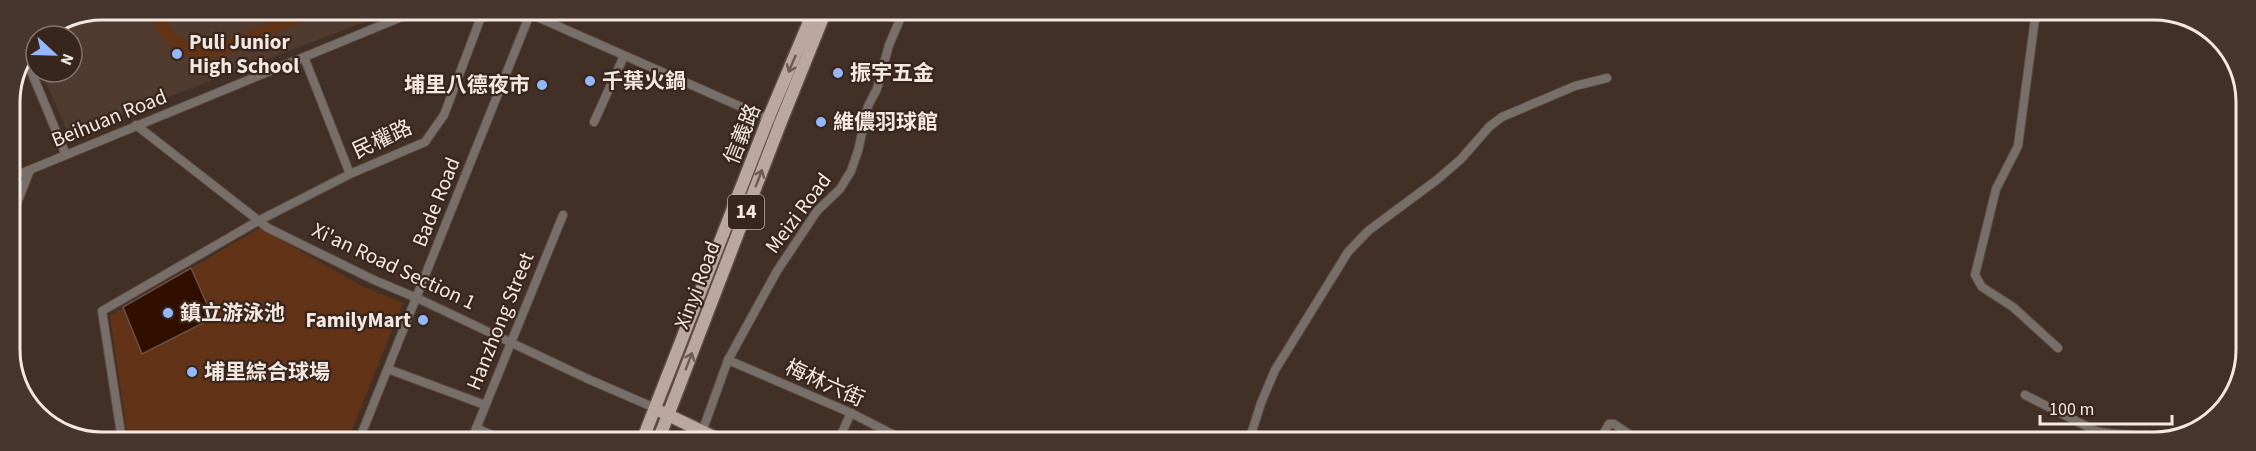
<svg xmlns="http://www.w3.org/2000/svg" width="2256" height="451" viewBox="0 0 2256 451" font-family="'Source Sans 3','Noto Sans TC',sans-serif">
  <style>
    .built { fill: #513a2e }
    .green { fill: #633318 }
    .water { fill: #300f00; stroke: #6b5044; stroke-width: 1.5 }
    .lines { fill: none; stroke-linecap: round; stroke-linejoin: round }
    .street-casing { stroke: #5e4d45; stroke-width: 10 }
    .primary-casing { stroke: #5e4d45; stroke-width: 15 }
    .street { stroke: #786f6a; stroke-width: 8 }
    .primary { stroke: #bba79e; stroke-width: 12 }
    .oneway { stroke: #6c5a51 }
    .poi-dot { fill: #94b7fd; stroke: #38261d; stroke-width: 2 }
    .labels { text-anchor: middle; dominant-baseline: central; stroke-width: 4.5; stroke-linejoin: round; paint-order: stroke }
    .shield { fill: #38261d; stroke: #bcaea7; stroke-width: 1.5 }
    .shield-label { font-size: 20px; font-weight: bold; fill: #f4e8e2 }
    .poi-label { font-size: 21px; font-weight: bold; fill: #f4e8e2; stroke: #38261d; text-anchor: start }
    .street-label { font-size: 21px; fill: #f4e8e2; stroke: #38261d }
    .rim { fill: none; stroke: #f4e8e2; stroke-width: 3 }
  </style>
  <rect width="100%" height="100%" fill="#423027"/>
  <path class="built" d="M102,9h297l-330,126 -28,-63h31v-36h-36z"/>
  <g class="green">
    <path d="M148,9h14c7,26 28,39 54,37l84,-37h30l-109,49c-38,8 -62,-14 -73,-49z"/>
    <path d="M260,228l102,58 41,17 -55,137h-220l-18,-124z"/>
  </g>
  <path class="water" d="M191,268l22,50 -71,36 -19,-47z"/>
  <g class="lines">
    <g class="street-casing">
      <g id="street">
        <path d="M519,9l252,111"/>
        <path d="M2036,11l-18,135 -22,43 -21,86 7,12 31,20 45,41"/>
        <path d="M304,57l46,117"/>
        <path d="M26,59l40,96"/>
        <path d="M594,122l30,-66"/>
        <path d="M136,125l132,103 106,52 43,18 171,81 67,29"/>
        <path d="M10,178l411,-169"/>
        <path d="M10,221l20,-51"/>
        <path d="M728,360l123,53 55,28"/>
        <path d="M388,369l97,36"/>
        <path d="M2025,395l71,36c24,6 50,2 74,7"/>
        <path d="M476,428l29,13"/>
        <path d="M702,432l26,-72 49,-89 40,-60 23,-22 11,-18 7,-20 10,-45 9,-17 12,-44 15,-35"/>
        <path d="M122,440l-20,-129 156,-90 92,-47 75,-32 19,-27 40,-106"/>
        <path d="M359,440l173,-431"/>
        <path d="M471,441l92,-226"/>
        <path d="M688,441l3,-14"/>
        <path d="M838,441l13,-28"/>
        <path d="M1249,441l12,-38 14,-33 73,-118 20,-21 70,-52 23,-20 29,-33 12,-9 73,-31 32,-8"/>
        <path d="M1599,441l10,-17h5l25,17"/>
        <path d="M1647,441l4,-2"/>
      </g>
    </g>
    <g class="primary-casing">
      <g id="primary">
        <path d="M662,412l60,29"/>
        <path d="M642,441l126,-322 46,-109"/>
        <path d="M658,441l122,-317 46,-114"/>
      </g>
    </g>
    <use href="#street" class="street"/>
    <use href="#primary" class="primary"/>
  </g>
  <defs><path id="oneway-shaft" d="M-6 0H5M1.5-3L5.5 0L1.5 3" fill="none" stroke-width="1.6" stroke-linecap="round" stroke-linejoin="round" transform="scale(1.5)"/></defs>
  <g class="oneway">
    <use href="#oneway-shaft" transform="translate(792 64) rotate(113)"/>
    <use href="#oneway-shaft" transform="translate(759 178) rotate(-69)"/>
    <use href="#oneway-shaft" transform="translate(689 361) rotate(-69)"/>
  </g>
  <g class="poi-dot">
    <circle cx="177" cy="54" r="6"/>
    <circle cx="838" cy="73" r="6"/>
    <circle cx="590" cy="81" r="6"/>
    <circle cx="542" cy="85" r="6"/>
    <circle cx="821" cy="122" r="6"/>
    <circle cx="168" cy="313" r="6"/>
    <circle cx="423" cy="320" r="6"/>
    <circle cx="192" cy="372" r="6"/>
  </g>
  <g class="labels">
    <rect class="shield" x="728" y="195" width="36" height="34" rx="4.5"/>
    <g class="shield-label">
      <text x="746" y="212">14</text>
    </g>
    <g class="poi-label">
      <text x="189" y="42">Puli Junior<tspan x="189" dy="24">High School</tspan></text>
      <text x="850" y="73">振宇五金</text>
      <text x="602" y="81">千葉火鍋</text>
      <text x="530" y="85" text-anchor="end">埔里八德夜市</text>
      <text x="833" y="122">維儂羽球館</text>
      <text x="180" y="313">鎮立游泳池</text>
      <text x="411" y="320" text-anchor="end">FamilyMart</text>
      <text x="204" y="372">埔里綜合球場</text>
    </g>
    <g class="street-label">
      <text transform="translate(109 118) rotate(-22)">Beihuan Road</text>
      <text transform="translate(742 134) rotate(-68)">信義路</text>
      <text transform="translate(382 139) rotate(-25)">民權路</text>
      <text transform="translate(436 202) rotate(-68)">Bade Road</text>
      <text transform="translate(798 213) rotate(-53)">Meizi Road</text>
      <text transform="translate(394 266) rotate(25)">Xi'an Road Section 1</text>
      <text transform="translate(697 285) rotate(-69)">Xinyi Road</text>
      <text transform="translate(500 321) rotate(-68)">Hanzhong Street</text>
      <text transform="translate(825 383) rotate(24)">梅林六街</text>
    </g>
  </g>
  <path d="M0 0H2256V451H0ZM102 20H2154A82 82 0 0 1 2236 102V350A82 82 0 0 1 2154 432H102A82 82 0 0 1 20 350V102A82 82 0 0 1 102 20Z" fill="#47362d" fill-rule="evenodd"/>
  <path class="rim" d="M102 20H2154A82 82 0 0 1 2236 102V350A82 82 0 0 1 2154 432H102A82 82 0 0 1 20 350V102A82 82 0 0 1 102 20Z"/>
  <g transform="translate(54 54) rotate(112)"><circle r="28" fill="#38261d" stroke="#83746c" stroke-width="1.5"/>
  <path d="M0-4.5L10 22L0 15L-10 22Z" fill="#94b7fd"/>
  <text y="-9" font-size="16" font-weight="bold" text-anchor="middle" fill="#f4e8e2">N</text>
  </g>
  <path d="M2040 415v9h132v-9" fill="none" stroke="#f4e8e2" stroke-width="3"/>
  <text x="2049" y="415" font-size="18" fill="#f4e8e2" stroke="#38261d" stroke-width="4.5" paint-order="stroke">100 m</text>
</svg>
